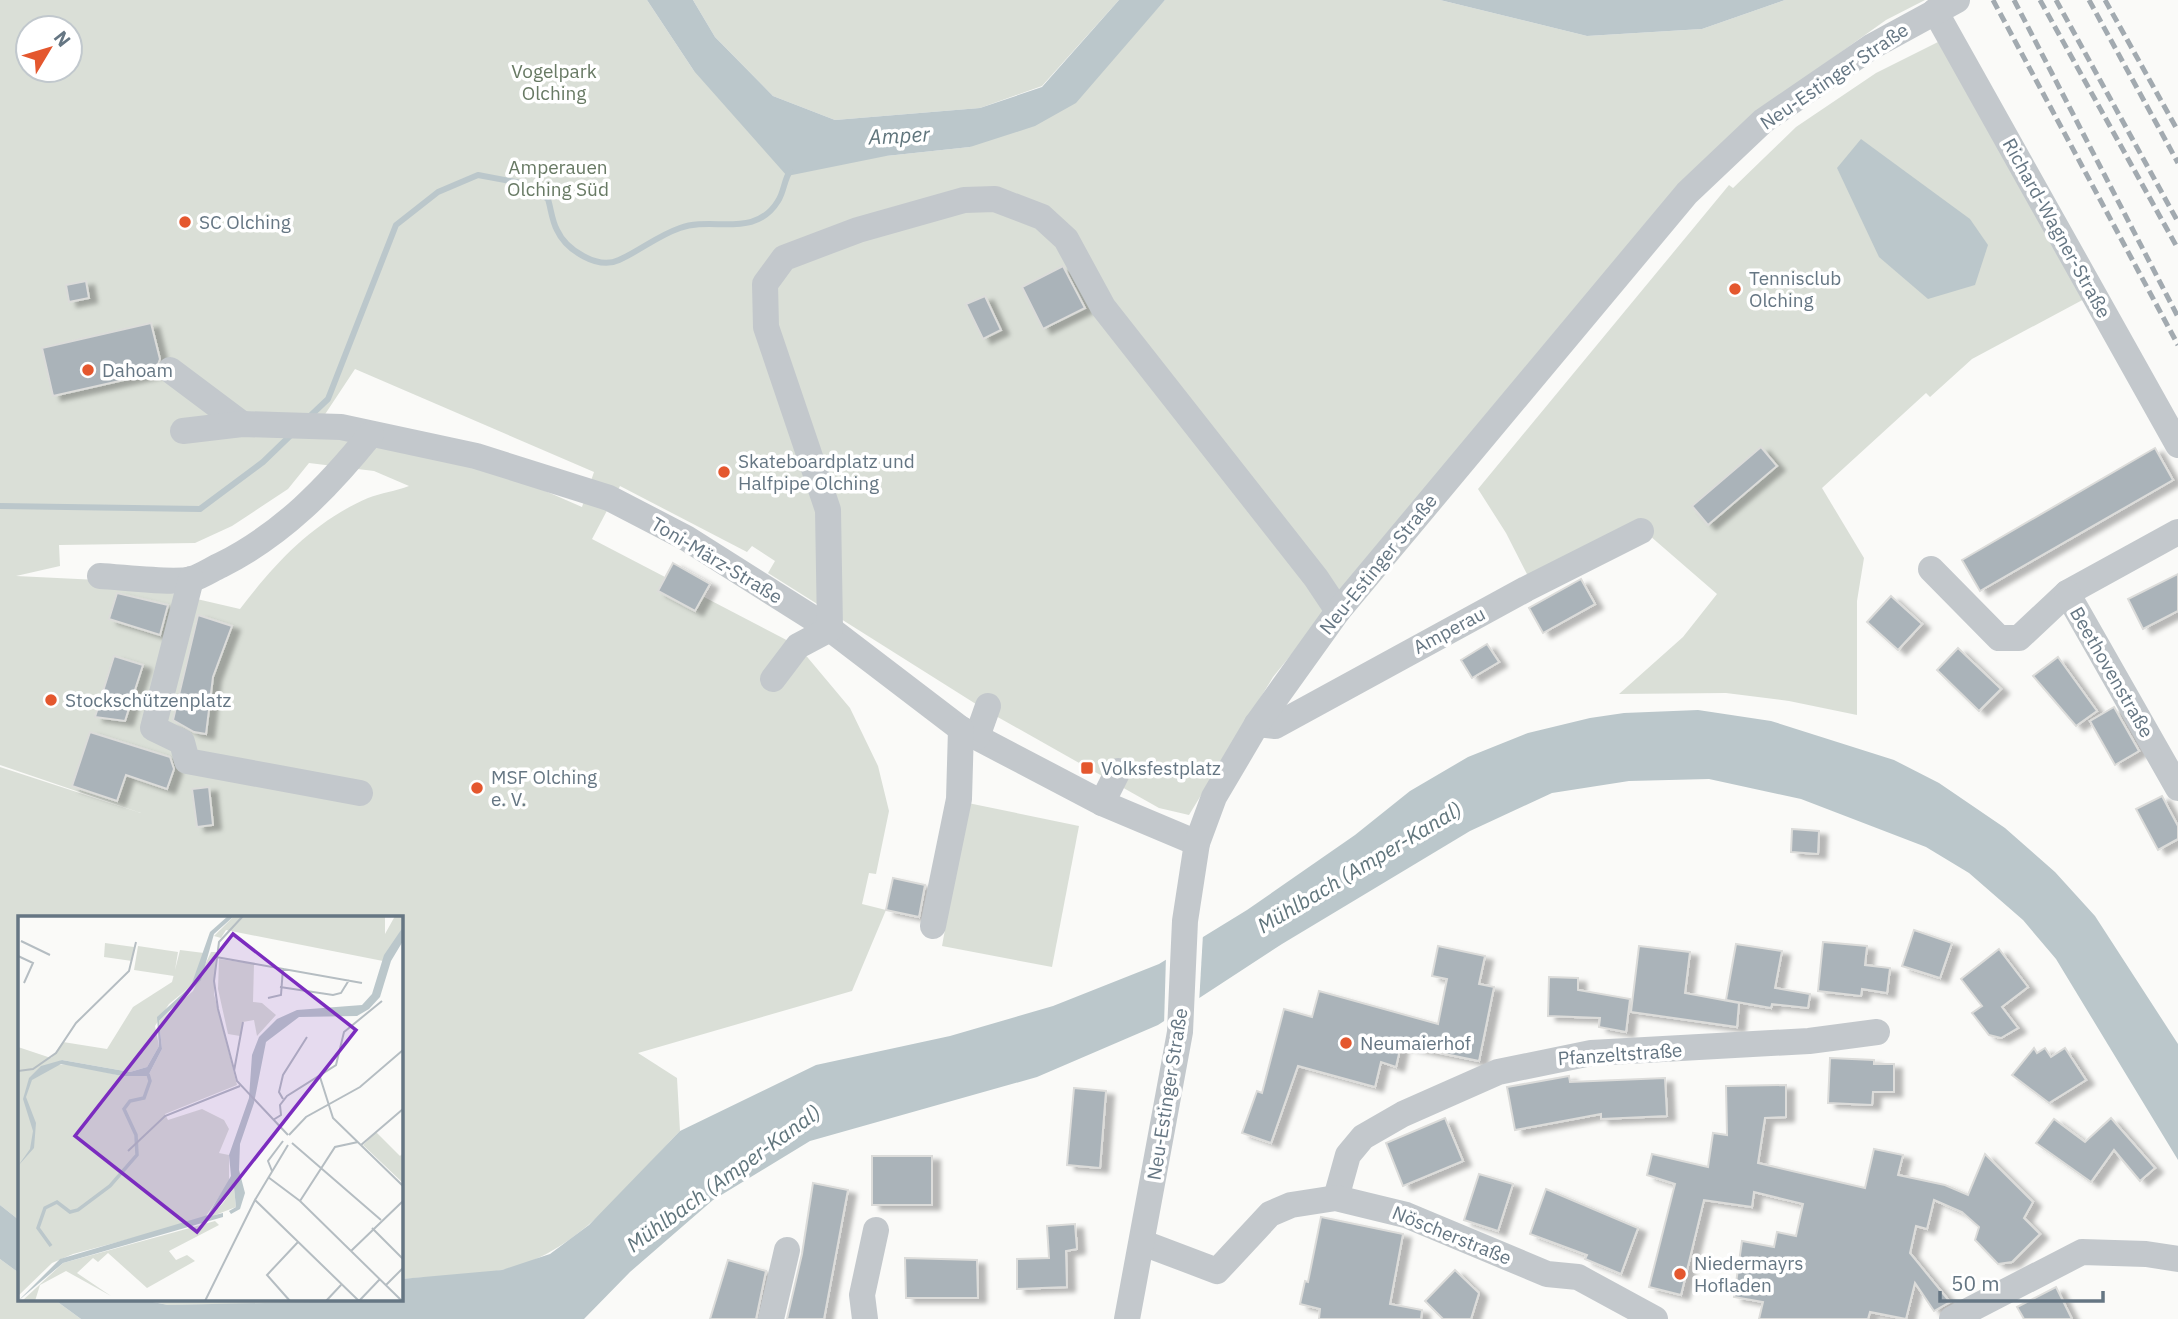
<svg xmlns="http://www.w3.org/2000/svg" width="2178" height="1319" viewBox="0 0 2178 1319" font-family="'IBM Plex Sans',sans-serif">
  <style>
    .green { fill: #dadfd7; fill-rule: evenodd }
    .water { fill: #bbc7cb }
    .pier { fill: #fafaf8 }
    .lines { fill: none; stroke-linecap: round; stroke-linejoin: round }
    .stream { stroke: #bbc7cb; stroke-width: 6 }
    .building { fill: #aab3b9; stroke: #dcdcda; stroke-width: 2; filter: url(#shadow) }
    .minor { stroke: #c3c8cc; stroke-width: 26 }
    .rail { stroke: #a2aab0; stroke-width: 5; stroke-dasharray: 10 5; stroke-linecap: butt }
    .poi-dot { fill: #e4572e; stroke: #fff; stroke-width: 2.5 }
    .labels { text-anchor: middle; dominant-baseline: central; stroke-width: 7; stroke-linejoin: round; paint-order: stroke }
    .park-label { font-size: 19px; fill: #687a64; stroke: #fff }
    .street-label { font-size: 19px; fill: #657683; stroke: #fff }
    .poi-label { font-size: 19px; fill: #657683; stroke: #fff; text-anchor: start }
    .water-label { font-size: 21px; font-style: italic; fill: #60757c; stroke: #fff }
    .inset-river { fill: none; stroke: #bbc7cb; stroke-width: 3.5 }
    .inset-road { fill: none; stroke: #b5bdc2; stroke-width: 2 }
    .view { fill: #7b2cbf; fill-opacity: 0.15; stroke: #7b2cbf; stroke-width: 3.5 }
    .inset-edge { fill: none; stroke: #657683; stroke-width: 3.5 }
  </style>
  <defs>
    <filter id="shadow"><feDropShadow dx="8" dy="4.5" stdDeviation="2" flood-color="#0004"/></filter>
  </defs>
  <rect width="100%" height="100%" fill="#fafaf8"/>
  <g class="green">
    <path d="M0,0h647l47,71 192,85 84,-9 157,-105 38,-42h275l147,36 115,-7 83,-29h140l-39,20 -129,92 -402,464 -82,101 -84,138 -30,-7 -172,-97 -219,-138 7,-12 -23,-15 -5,6 -127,-66 -28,53 73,38 8,-14 37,21 -6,13 94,49 52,62 28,58 11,45 -13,63 -7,-1 -7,31 24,6 -34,81 -214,62 39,25 3,53c-52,53 -102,124 -178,139 -32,7 -68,6 -101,9v-361h-382v302l-19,-15v-438l141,46 -141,-48zM28,28h42v42h-42zM355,369l239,103 -12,35 -99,-43 -171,-30zM309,463l65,8 35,15c-13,5 -28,7 -41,12 -55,24 -93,65 -128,111l-121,-28 -103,-5 44,-10 -1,-21 136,-2 37,-17 56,-37z"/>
    <path d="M693,0h426l-77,86 -62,22 -145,12 -62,-24 -58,-59z"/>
    <path d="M1938,42l150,255 -116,62 -42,38 -4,-4 -104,95 42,70 -7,43v114l-68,-14 -63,-8 -107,1 64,-57 34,-43 -75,-65 -112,51 -24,-47 -28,-44 251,-304 4,3 63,-61 80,-54z"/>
    <path d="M968,803l111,23 -27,141 -110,-21z"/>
    <path d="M0,1259l19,14v27h36l26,19h-81z"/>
    <path d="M143,1300h167l-4,3 -138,2z"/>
  </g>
  <g class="water">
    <path d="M647,0h46l22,37 58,59 62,24 145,-12 62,-21 77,-87h46l-89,103 -41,23 -65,21 -84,9 -99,20 -93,-105z"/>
    <path d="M1440,0h345l-83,29 -115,7z"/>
    <path d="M1861,139l109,80 18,26 -13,40 -47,14 -49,-42 -42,-89z"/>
    <path d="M1698,710l73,11 123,39 45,23 66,45 50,44 40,44 83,128v116l-122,-201 -33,-39 -54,-47 -43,-26 -125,-48 -92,-20 -80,2 -77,12 -82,38 -188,113 -124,81 -121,52 -227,64 -97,59 -83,72 -46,47h-503l-26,-19h88l25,5 233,-5v-21l101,-9 48,-16 39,-29 91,-94 136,-66 134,-29 103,-30 106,-42 88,-54 108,-75 55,-44 58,-34 60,-24 62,-15 34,-5z"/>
    <path d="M0,1205l19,15v53l-19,-14z"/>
  </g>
  <path class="pier" d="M1203,934l-4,70 -35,22 2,-70z"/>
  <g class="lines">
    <g class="stream">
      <path d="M308,418l20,-19 68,-174 42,-33 40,-17 43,8 27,16c3,10 4,22 9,31 9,20 41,40 62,30 22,-10 38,-24 61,-32 33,-12 75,11 98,-27 6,-9 6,-21 12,-30"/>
      <path d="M0,506l200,3 63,-47 30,-29"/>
    </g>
  </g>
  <g class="building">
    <path d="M1063,266l22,42 -42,21 -21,-42z"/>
    <path d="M86,281l3,17 -20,4 -3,-17z"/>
    <path d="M985,296l16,34 -18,9 -17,-35z"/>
    <path d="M151,323l9,36 -5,14 -102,23 -11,-48z"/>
    <path d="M1761,447l16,19 -69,59 -16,-19z"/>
    <path d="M2155,448l18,32 -193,111 -18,-31z"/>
    <path d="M673,563l37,21 -15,27 -37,-20z"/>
    <path d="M2178,574v37l-35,18 -15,-30z"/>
    <path d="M1581,579l14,25 -52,29 -14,-25z"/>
    <path d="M117,593l51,12 -8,30 -51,-16z"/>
    <path d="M1891,596l31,28 -24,26 -31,-28z"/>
    <path d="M198,615l34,11 -19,51 -7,57 -12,-2 -21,-12z"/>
    <path d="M1487,644l12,18 -27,16 -11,-18z"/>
    <path d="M1958,648l43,41 -22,22 -42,-41z"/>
    <path d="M114,656l29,9 -18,56 -30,-4z"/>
    <path d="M2058,657l39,54 -21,15 -43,-50z"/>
    <path d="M2114,707l25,44 -24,14 -25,-44z"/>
    <path d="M90,732l80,25 4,12 -7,20 -41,-14 -9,26 -45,-15z"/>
    <path d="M209,787l4,38 -16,2 -5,-38z"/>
    <path d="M2162,796l16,30v13l-20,11 -22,-41z"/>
    <path d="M1792,829l27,2 -1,23 -27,-2z"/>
    <path d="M893,878l32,7 -6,32 -33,-7z"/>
    <path d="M1914,930l38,13 -12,35 -38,-12z"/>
    <path d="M1823,942l44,4 -2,19 25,3 -3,25 -25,-4 -1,7 -43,-5z"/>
    <path d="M1736,944l46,7 -7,37 35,6 -2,14 -36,-4 -1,4 -45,-8z"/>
    <path d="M1438,946l47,10 -6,28 15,3 -15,74 -78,-16 -5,22 -15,-5 -6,25 -77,-21 -27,77 -29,-10 15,-42 5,2 22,-84 28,8 7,-26 119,33 9,-45 -15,-3z"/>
    <path d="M1639,946l51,6 -5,41 54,10 -2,24 -106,-15z"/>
    <path d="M1999,949l29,38 -26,20 16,21 -17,10 -12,-3 -17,-22 10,-7 -21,-27z"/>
    <path d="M1549,977l29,1v12l52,9 -4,33 -27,-5 1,-9 -52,-2z"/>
    <path d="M2034,1048l3,5 8,-5 6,9 14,-9 21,32 -37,23 -37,-28z"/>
    <path d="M1830,1058l44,2v4h20v28h-21l-1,13 -44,-2z"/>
    <path d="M1569,1076l1,6 95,-4 2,38 -66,3v-5l-86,16 -8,-43z"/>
    <path d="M1786,1085v32l-21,1 -7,45 107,25 9,-39 29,6 -5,20 47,10 23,10 17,-41 48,48 -9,16 16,16 -28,28 -14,2 -23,-24 4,-13 -17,-15 -28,-12 -7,29 -11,-3 -6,27 40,49 -16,9 -19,-28 -9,36 -36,-7 -2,7h-109l4,-17 -29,-5 8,-56 32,6 3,-15 19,4 7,-32 -49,-12 -2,15 -48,-7 -23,95 -32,-8 26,-103 -28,-9 5,-21 56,13 5,-34 14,2 -1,-49z"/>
    <path d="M1074,1088l32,3 -6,77 -33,-3z"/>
    <path d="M1445,1118l18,43 -60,25 -17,-43z"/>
    <path d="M2111,1118l44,50 -15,13 -26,-31 -23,32 -55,-39 18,-24 31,23z"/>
    <rect x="872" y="1156" width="60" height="49"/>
    <path d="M1479,1174l34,10 -15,47 -34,-11z"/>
    <path d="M813,1183l35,7 -24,129h-37l15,-65z"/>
    <path d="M1546,1189l92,39 -17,46 -36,-15 2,-4 -57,-21z"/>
    <path d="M1321,1217l82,17 -13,70 32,6 -1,9h-102l1,-10 -20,-5 5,-23 3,1z"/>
    <path d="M1075,1224l2,25 -11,2 1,36 -50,2v-30l32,-1 -2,-32z"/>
    <path d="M905,1258l72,2 1,38h-72z"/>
    <path d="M728,1260l38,11 -10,48h-46z"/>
    <path d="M1455,1270l24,23 -8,26h-28l-18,-18z"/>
    <path d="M2056,1287l16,32h-48l-7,-12z"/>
  </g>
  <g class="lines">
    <g class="minor">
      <path d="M1935,11l243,434"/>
      <path d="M170,370l72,54"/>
      <path d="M183,431l59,-7 99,3 135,29 133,42 77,40 144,91 131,100 141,74 95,40"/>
      <path d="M1931,569l68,69h20l48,-45 111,-61"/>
      <path d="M100,576c22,1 74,8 92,3 10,-3 20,-10 29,-14 62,-31 107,-78 150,-131"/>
      <path d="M191,579l-38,149 29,14 5,19 173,32"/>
      <path d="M2067,593l111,195"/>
      <path d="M773,679l25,-33 32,-17 -2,-119 -62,-183 -1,-43 19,-26 74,-28 106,-30 31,-1 47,18 24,22 37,68 213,271 22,33"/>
      <path d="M1257,724l18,2 251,-137 115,-58"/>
      <path d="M977,737l11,-31"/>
      <path d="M1102,803l16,-32"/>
      <path d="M933,926l26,-127 2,-70"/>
      <path d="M1336,1198l12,-43 15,-18 40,-23 95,-42 93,-19 218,-12 68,-9"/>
      <path d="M1143,1243l74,28 53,-57 21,-9 45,-7 70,17 141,59 31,3 77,42"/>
      <path d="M771,1319l16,-69"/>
      <path d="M865,1319l-3,-24 14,-65"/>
      <path d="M1127,1319l53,-287 5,-111 12,-78 17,-46 43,-73 81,-113 349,-418 76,-72 108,-74 86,-47"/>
      <path d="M1952,1319l130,-67 64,2 32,5"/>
    </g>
    <g class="rail">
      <path d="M1993,0l185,345"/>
      <path d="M2014,0l164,317"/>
      <path d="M2040,0l138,249"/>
      <path d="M2056,0l122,222"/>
      <path d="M2089,0l89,163"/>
      <path d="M2105,0l73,131"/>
    </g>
  </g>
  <g class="poi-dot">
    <circle cx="185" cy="222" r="7"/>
    <circle cx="1735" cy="289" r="7"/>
    <circle cx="88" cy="370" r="7"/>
    <circle cx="724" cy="472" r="7"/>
    <circle cx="51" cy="700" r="7"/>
    <rect x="1080" y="761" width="14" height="14" rx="3.5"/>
    <circle cx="477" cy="788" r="7"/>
    <circle cx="1346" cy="1043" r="7"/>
    <circle cx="1680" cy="1274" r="7"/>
  </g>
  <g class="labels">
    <g class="park-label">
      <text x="554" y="71">Vogelpark<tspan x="554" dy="22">Olching</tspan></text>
      <text x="558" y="167">Amperauen<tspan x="558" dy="22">Olching Süd</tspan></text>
    </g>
    <g class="street-label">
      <text transform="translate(1834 76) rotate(-34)">Neu-Estinger Straße</text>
      <text transform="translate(2057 228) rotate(61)">Richard-Wagner-Straße</text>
      <text transform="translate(717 560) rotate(31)">Toni-März-Straße</text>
      <text transform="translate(1378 564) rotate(-51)">Neu-Estinger Straße</text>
      <text transform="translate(1449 630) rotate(-28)">Amperau</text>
      <text transform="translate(2112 672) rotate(60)">Beethovenstraße</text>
      <text transform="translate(1620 1054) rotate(-4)">Pfanzeltstraße</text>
      <text transform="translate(1167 1094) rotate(-81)">Neu-Estinger Straße</text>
      <text transform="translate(1452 1235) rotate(22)">Nöscherstraße</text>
    </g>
    <g class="poi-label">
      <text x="199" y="222">SC Olching</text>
      <text x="1749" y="278">Tennisclub<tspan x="1749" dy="22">Olching</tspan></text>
      <text x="102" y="370">Dahoam</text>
      <text x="738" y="461">Skateboardplatz und<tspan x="738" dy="22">Halfpipe Olching</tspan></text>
      <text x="65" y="700">Stockschützenplatz</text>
      <text x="1101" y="768">Volksfestplatz</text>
      <text x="491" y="777">MSF Olching<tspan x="491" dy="22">e. V.</tspan></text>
      <text x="1360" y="1043">Neumaierhof</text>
      <text x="1694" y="1263">Niedermayrs<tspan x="1694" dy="22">Hofladen</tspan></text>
    </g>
    <g class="water-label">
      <text transform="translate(899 135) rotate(-3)">Amper</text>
      <text transform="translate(1359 867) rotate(-31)">Mühlbach (Amper-Kanal)</text>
      <text transform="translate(723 1178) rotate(-36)">Mühlbach (Amper-Kanal)</text>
    </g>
  </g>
  <g transform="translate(18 916)">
    <rect width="385" height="385" fill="#fafaf8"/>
    <path d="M216,0h151v18l10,-18h8v11l-20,34 -157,-31 -5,8 -7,-2zM87,27l29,4 -2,14 -28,-4zM120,30l40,6 -4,24 -40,-6zM162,34l24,3 -1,7 -12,26 -22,18 -14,22 4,20 -12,21 -17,5 -68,-12 -10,5 18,-1 52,12h26l14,-27 -3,-28 34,-30 18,-39h5l-2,42 23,91 -72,29 3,6 34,-11 22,11 5,9 -10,24 10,2v27l-25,37 -131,35 -21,9 -34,33v-249l33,11 12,-16 44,7 26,-42 39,-25zM201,43l35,5 -1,38 9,1 14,12 -19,21 -3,-16 -11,2 -3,14 -12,-2 -10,-45zM358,216l24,24 3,-3v30l-40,-38zM216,272l2,19 -26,10 13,-14zM197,305l4,4 -50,26 7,9 11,-5 8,6 -48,27 -39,-35 -10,9 -5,-4 -16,15 34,23 -45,-25 -26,14 -5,16h-13l41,-38z" fill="#dadfd7"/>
    <path d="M210,0h6l-20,18 -13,46 -42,41 3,28 -14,27h-26l-61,-12 -29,16 -6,17 10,26 -2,25 -16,18 12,-17 3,-18 -10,-32 6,-21 12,-12 21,-6 68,12 17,-5 12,-21 -2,-29 34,-31 19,-54zM385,11v14l-12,20 -11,36 -11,12 -12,7 -58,1 -33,25 -12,61 -14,41 -1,26 6,23 -5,16 -9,5 -2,-3 7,-4 -2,-19 -23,28 12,-3v4l-160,46 -45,38 42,-42 148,-44 23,-39 -2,-21 20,-57 3,-43 7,-18 18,-18 20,-9 65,-5 10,-11 12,-39z" fill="#bbc7cb"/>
    <path class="inset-river" d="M33,330l-13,-18 7,-20 12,-6 13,10 8,-2 32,-24 27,-31 -1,-20 -12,-26 6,-8 14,-3 6,-17 -2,-7"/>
    <path class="inset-road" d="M225,0l-24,26 -5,39 4,28 19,72 51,54M3,25l29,14M0,40l15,7 -9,20M198,41l146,26M262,71l53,8 8,-2 8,-13M250,82l13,-3 2,-27M0,155l15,-2 23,-16 20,-30 53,-52 7,-29M216,155l9,-49M302,161l13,41 70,68M265,183l-4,-7 4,-17 24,-38M255,204l8,-5 -1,-10 7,-9 49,-31 8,-33 38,-31M271,219l17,-18 54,-30 43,-37M274,227l89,77M343,229l42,-36M110,235l37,-35 75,-30M254,255l-4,-10 15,-20M250,261l32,24 102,100M237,284l33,-55M282,285l35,-54 23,-5M354,312l31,31M333,335l52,-50M368,369l17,-17M187,385l50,-101 104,101M272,385l-23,-26 31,-33M308,385l15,-16M341,385l21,-22"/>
    <path class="view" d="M215,18l123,96 -159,202 -122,-96z"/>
    <rect width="385" height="385" class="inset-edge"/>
  </g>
  <g transform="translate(49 49) rotate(52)"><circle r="33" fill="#ffffff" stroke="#c1c8cd" stroke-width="2"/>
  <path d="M0-5L12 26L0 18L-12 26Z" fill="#e4572e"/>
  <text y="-10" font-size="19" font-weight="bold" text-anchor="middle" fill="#657683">N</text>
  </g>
  <path d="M1940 1291v10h163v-10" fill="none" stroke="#657683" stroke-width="3.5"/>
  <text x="1951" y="1291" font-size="21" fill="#657683" stroke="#ffffff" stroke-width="5" paint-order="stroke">50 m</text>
</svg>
